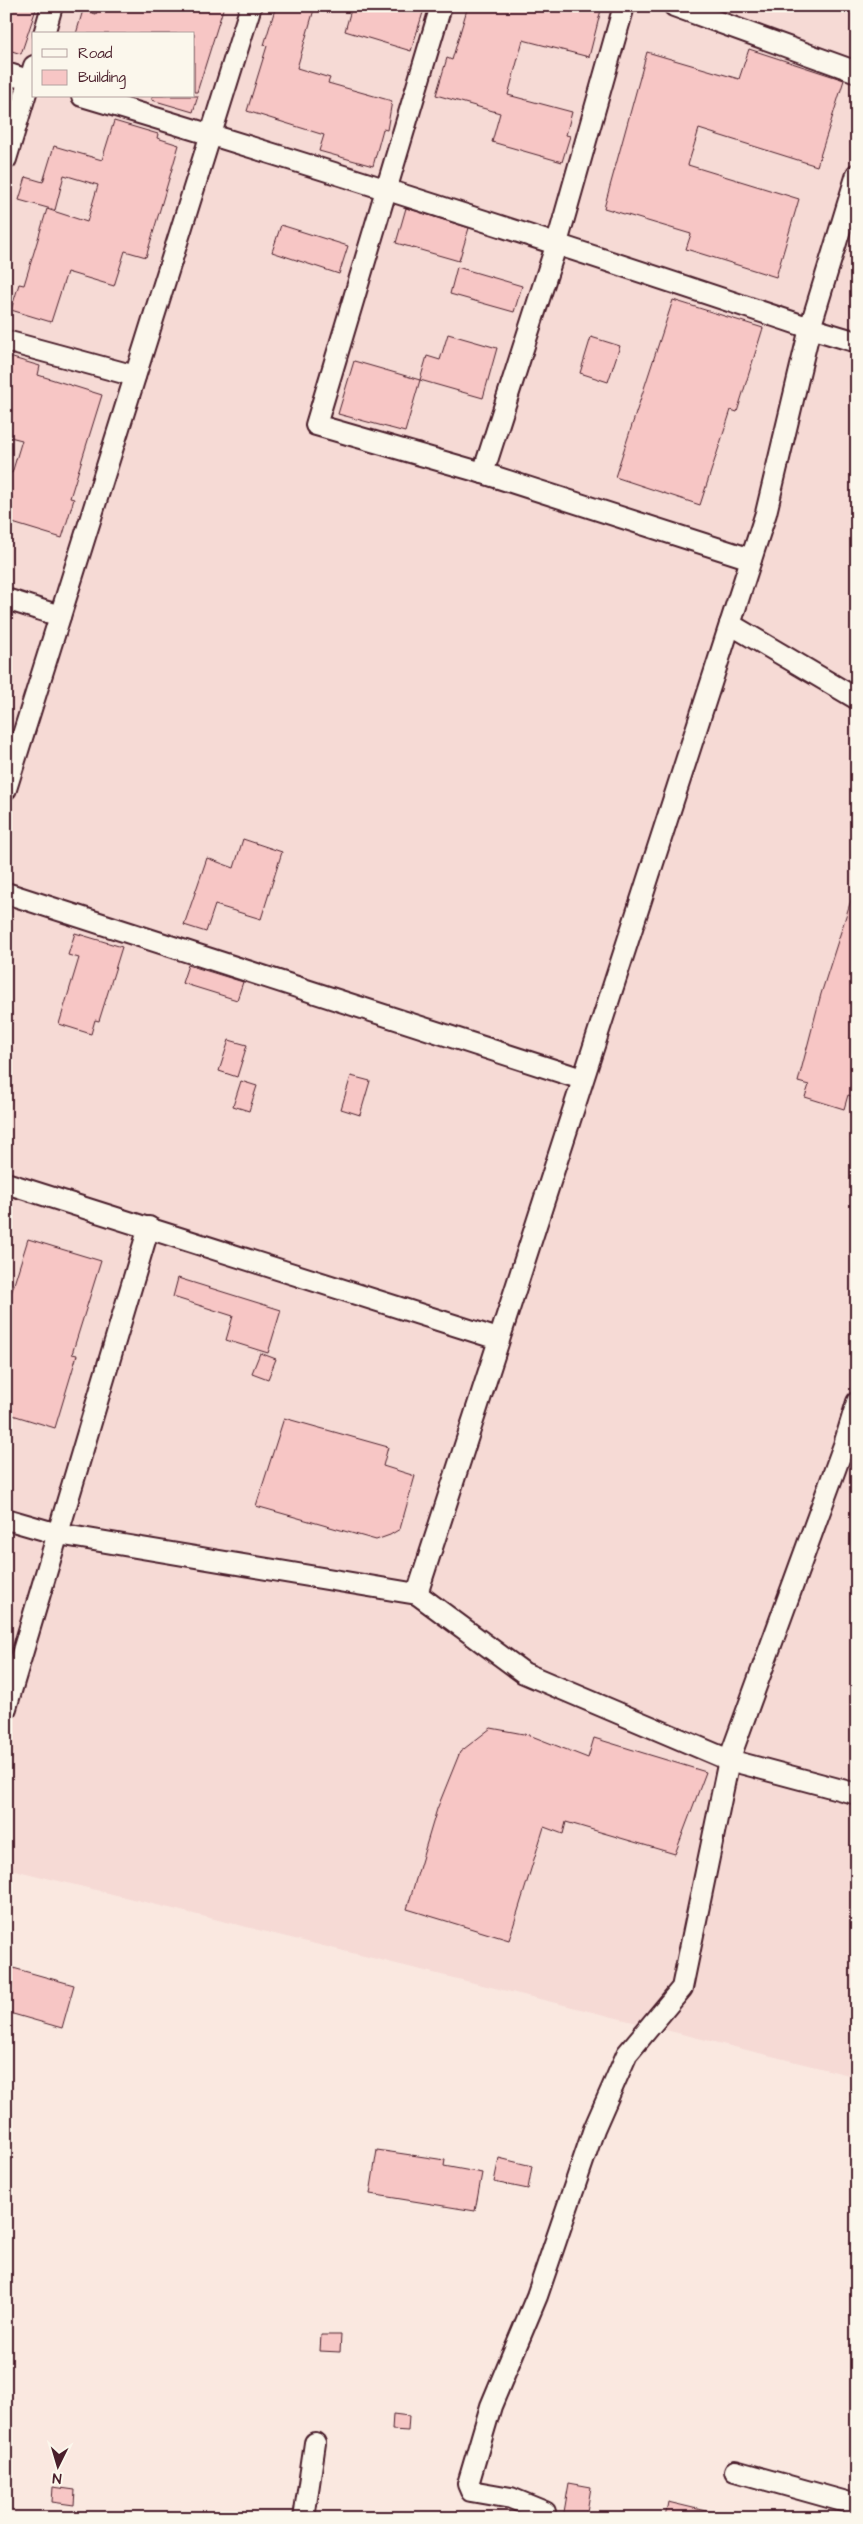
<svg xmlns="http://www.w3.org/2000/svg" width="863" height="2524" viewBox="0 0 863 2524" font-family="'Architects Daughter',sans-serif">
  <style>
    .built { fill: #f6dad5; fill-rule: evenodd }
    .building { fill: #f7c6c5; stroke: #4a1f2b }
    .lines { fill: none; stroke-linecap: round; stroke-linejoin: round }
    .minor-casing { stroke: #4a1f2b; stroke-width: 24 }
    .minor { stroke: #fbf7ec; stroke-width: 20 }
  </style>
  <rect width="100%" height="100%" fill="#fae8e0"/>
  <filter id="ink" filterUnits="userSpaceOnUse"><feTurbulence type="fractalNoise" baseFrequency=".02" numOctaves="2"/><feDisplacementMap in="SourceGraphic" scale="10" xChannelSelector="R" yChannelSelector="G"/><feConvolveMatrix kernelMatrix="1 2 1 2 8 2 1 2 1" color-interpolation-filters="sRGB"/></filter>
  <g filter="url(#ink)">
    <path class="built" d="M6,6h851v2071l-851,-209zM34,34h160v62h-160z"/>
    <g class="building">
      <path d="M6,6h31l-16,48 -15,-5z"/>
      <path d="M99,6h125l-27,86h-3v-58h-118l7,-24 13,4z"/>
      <path d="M276,6h39l-18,62 33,10 -2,5 64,18 -5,29 -4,-1 -10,37 -54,-15 5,-16 -77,-24 20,-65 -3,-1z"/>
      <path d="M352,6h73l-14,45 -66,-20z"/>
      <path d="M468,6h134l-13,51 -66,-17 -15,55 64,17 -6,23 4,1 -8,26 -70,-20 8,-29 -64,-18 11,-37 5,2z"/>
      <path d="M749,49l95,31 -27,86 -118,-37 -11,36 111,34 -23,78 -90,-28 5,-15 -87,-26 43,-156 92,27z"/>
      <path d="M152,96h46l-5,16 -41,-12z"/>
      <path d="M114,121l44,13 -1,4 22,7 -33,112 -21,-6 -11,35 -47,-14 -16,50 -40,-12 8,-26 5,1 23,-76 40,13 11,-37 -34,-10 -9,35 -36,-10 7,-23 17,5 11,-36 48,14z"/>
      <path d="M406,208l63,20 -10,33 -63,-18z"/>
      <path d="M281,225l67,21 -9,28 -67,-22z"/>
      <path d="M457,267l65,19 -8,26 -64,-18z"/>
      <path d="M673,300l90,28 -26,84 -6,-2 -31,95 -85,-28z"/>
      <path d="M448,334l49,14 -14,50 -63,-18 7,-24 13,4z"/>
      <path d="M591,337l29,9 -12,36 -28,-9z"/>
      <path d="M6,356l34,10 -2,9 64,20 -32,103 4,1 -12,39 -56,-17v-50l6,2 10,-33 -16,-4z"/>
      <path d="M354,361l66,19 -15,52 -67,-18z"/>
      <path d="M243,839l39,13 -21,67 -46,-14 -9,27 -22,-7 23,-67 27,10z"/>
      <path d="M853,894h4v204l-9,-3 -4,14 -39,-12 4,-12 -11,-3 23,-88z"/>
      <path d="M75,933l47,14 -23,74 -4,-1 -4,14 -32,-10 20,-66 -11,-3z"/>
      <path d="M188,965l55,17 -6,18 -55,-17z"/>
      <path d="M229,1040l18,5 -10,32 -18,-6z"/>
      <path d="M351,1076l19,5 -10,34 -19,-6z"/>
      <path d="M241,1081l16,5 -8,25 -16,-5z"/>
      <path d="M28,1239l73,22 -29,93 5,1 -22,73 -49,-15v-103z"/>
      <path d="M178,1278l103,32 -13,43 -42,-13 7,-24 -60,-19z"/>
      <path d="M260,1353l16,6 -8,20 -16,-6z"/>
      <path d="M284,1418l104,29 -5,19 32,10 -15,53 -10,6 -14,5 -120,-34z"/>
      <path d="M491,1728l38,7 59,23 6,-20 112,34 -31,82 -109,-32 -3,12 -19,-7 -35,113 -102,-31 30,-100 23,-57z"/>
      <path d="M6,1966l68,19 -12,43 -56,-16z"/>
      <path d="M377,2150l68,10 -1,6 38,7 -7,38 -105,-17z"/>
      <path d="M499,2158l33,8 -4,23 -34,-7z"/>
      <path d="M321,2335h20l-1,17 -20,-1z"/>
      <path d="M393,2414l16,2 -1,15 -16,-1z"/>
      <path d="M569,2483l22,4 -5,31h-23z"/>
      <path d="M53,2487l22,3 -1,15 -22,-3z"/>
      <path d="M668,2502l42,10 -1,6h-44z"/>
    </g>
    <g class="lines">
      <g class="minor-casing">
        <g id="minor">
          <path d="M441,6l-125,419 167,48 268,86"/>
          <path d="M674,6l183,66"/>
          <path d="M44,34l8,-28"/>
          <path d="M6,73l28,9"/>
          <path d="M82,96c244,72 486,151 728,232l47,-154"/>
          <path d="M6,159l28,-93"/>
          <path d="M6,341l129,35"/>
          <path d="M483,473l74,-230 67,-237"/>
          <path d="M6,599l54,17"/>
          <path d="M730,624l127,75"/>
          <path d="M6,789l245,-783"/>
          <path d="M6,893l576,186"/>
          <path d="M6,1183l492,156"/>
          <path d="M6,1519l52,15 359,60 107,79 205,87 128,34"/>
          <path d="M417,1594l349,-1081 44,-185 47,14"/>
          <path d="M6,1708l143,-481"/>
          <path d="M735,2471l122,34"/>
          <path d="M304,2518l11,-75"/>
          <path d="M546,2518l-1,-6 -34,-14 -40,-7 -3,-7 23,-78 46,-110 57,-167 33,-75 55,-66 47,-228 115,-315 13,-43"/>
        </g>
      </g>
      <use href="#minor" class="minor"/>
    </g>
  </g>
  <rect width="863" height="2524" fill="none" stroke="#fbf7ec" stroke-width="25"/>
  <rect x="12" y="12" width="838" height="2499" fill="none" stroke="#4a1f2b" stroke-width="2" filter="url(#ink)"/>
  <rect x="32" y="32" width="162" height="65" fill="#fbf7ec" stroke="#b4a19f"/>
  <rect x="42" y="49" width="25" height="8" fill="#fbf7ec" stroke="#b4a19f"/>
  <text x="78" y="58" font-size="15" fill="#4a1f2b">Road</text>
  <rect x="42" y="70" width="25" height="15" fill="#f7c6c5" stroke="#b4a19f"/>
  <text x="78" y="82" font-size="15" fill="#4a1f2b">Building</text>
  <g transform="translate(58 2466) rotate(185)" stroke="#fbf7ec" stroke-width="4" paint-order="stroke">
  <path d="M0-4L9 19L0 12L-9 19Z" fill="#4a1f2b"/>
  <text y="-8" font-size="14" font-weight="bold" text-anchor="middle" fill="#4a1f2b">N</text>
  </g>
</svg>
